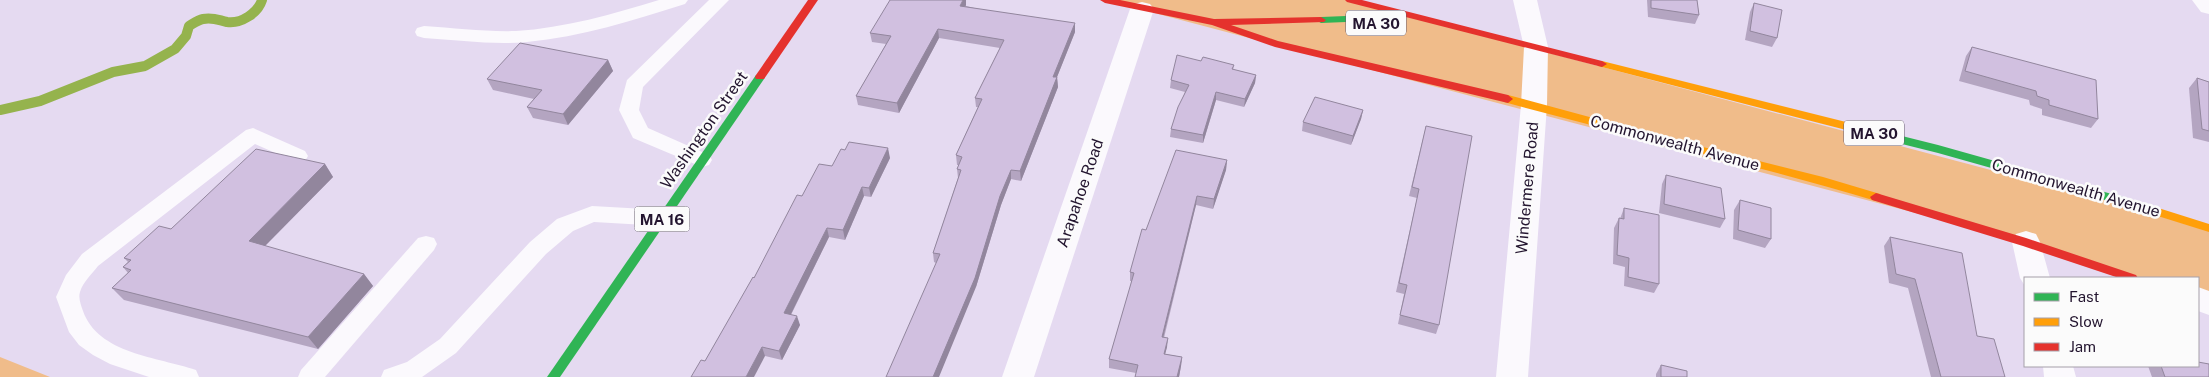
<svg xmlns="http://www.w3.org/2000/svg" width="2209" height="377" viewBox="0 0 2209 377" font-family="'Public Sans',sans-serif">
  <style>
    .green { fill: #f0bc8a }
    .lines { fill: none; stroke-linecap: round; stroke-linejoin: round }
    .stream { stroke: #95b34d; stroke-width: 10 }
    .lane { fill: #fbf9fd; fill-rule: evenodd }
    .street { fill: #fbf9fd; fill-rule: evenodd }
    .fast { fill: #30b455; fill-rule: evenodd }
    .slow { fill: #ff9f0a; fill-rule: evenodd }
    .jam { fill: #e5322d; fill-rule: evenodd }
    .wall { fill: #b4a5c1 }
    .shaded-wall { fill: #92869d }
    .building { fill: #d1c0e0; stroke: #92869d }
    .labels { text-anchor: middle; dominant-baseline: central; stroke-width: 5; stroke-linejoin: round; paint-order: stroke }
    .shield { fill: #fbfbfb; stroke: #645a6c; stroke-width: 1 }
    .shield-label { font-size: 15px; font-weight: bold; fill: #23152f }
    .street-label { font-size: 16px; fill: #23152f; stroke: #fbfbfb }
  </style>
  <rect width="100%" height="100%" fill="#e5daf1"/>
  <g class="green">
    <path d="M1105,0h245l859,228v75l-11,-4v-21h-66l-106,-36z"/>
    <path d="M0,357l50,20h-50z"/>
  </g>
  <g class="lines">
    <path class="stream" d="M0,110l40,-9 73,-29 32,-6 30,-17 11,-13 3,-10c5,-3 9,-6 14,-7 10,-2 15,1 24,3 14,2 31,-9 35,-22"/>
    <g class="lane">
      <path d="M659,0h29l-3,4c-51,16 -104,33 -158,38 -34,3 -69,-2 -103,-4l-7,-2 -2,-4 2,-4 7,-2c31,2 62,6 92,5 49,-3 97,-17 143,-31z"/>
      <path d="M709,0h20l-86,87 -4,23 9,18 61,27 3,5 -3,5 -7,2 -69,-29 -14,-28 8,-30z"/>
      <path d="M253,128l52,23 3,5 -3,5 -7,2 -43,-19 -157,122c-6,8 -15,16 -18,26 -2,6 1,13 3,19 15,43 75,46 113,59l3,7h-50l-39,-13 -17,-9 -14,-10 -10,-13 -13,-35 10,-22 16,-21 164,-124z"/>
      <path d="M592,206l71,4 8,2 3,6 -3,6 -8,2 -69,-4 -21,9 -27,23 -90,99 -34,24h-41l3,-7 23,-8 33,-23 90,-97 27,-23z"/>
      <path d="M426,236l8,2 3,6 -3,6 -109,127h-27l3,-7 117,-132z"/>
    </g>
    <g class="street">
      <path d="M1513,0h24l11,47 -1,58 -19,272h-32l25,-272 3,-58z"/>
      <path d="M2192,0h17v14l-8,-2z"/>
      <path d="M1142,2l8,2 4,5 -120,368h-32l128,-368 4,-5z"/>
      <path d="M2026,231l10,3 4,8 10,36h-25v8l-5,-8 -8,-36 4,-8z"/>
      <path d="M2198,287l11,4v24l-11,-4z"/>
      <path d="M2043,366h30l3,11h-32z"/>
    </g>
    <g class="fast">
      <path d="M1346,16l38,6 5,3 -5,3 -38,-6 -25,1 -5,-3 5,-3z"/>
      <path d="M760,74l4,1 1,2 -1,2 -204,298h-13l209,-302z"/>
      <path d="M1858,125l80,20 195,55 6,4 -6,4 -195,-55 -84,-21 -1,-3 1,-3z"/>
    </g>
    <g class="slow">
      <path d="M1602,61l256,64 5,4 -5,4 -260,-67 -1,-2z"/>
      <path d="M1508,95l159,43 156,39 57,17 2,3 -6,4c-123,-37 -248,-65 -372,-99l-1,-3 1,-3z"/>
      <path d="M2133,200l76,24v8l-80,-25 -2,-3 2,-3z"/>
    </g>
    <g class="jam">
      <path d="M808,0h10l-54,79h-8l-1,-2 1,-2z"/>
      <path d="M1100,0h20l94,19 107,-2 5,3 -2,2 -93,3 47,16 230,54 5,4 -5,4 -233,-56 -63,-22 -107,-22z"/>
      <path d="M1345,0h17l240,61 5,3 -5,3 -255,-65z"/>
      <path d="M1876,193l150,45 110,37 2,3h-19l-96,-32 -151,-46 -2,-3z"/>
    </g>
  </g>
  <g class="wall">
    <path d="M1647,0h50l2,15 -4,9 -47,-7z"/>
    <path d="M1754,3l23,35 -5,9 -27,-7 5,-28z"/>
    <path d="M966,5v1l109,26 -18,45 1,10 -37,94 -10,-2 -10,26 -25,82 -40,-24 -2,-1 -1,-9 25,-75 -1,-9 2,-4h-2l-1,-10 22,-48h-2l-1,-9 25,-50 -61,-10 -40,75 -41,-8 -2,-9 30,-52 -14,-2 -2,-9z"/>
    <path d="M1972,47l126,72 -7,9 -49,-13v-6l-12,-4 -1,-5 -70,-19 7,-25z"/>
    <path d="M608,60l5,11 -45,54 -35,-7 -6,-11 7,-8 -41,-9 -6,-11z"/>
    <path d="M1201,61l33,4 -1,5 23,5 -1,8 -11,24 -28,-7 -13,43 -33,-6 1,-8 14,-37 -15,-4 1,-8z"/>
    <path d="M2197,78l12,4v60l-16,-4 -4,-50z"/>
    <path d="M1363,110l-2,9 -10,26 -49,-14 1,-9z"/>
    <path d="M1426,126l13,199 -3,9 -38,-10 6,-30 -8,-2 21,-94 -8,-2z"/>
    <path d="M890,158l-19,39 -7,-1 -19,44 -16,-3 -38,78 9,10 -18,35 -17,-4 -60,5 97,-165 30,-30z"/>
    <path d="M1227,160l-1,10 -13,39 -17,-4 -32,133 3,9 -2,7 17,3 -1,9 -2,11h-44l1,-4 -27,-5v-9l23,-78h-2v-9z"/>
    <path d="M325,164l8,13 -68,69 99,28 9,12 -55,63 -194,-49 -12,-12 16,-15 -5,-6 5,-5 -4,-4z"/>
    <path d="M1666,175l59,44 -5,9 -61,-15 3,-29z"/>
    <path d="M1740,200l31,39 -6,9 -32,-9 1,-29z"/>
    <path d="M1624,208l35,76 -5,9 -30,-7 1,-19 -12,-3 1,-36 5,-10 1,1z"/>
    <path d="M1890,237l87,99 28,41h-74l-23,-89 -19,-5 -5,-37z"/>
    <path d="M1661,365l26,12h-31v-3z"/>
    <path d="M2148,366h50l11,11h-57z"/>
  </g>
  <g class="shaded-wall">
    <path d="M963,0h3v5l-5,10 -1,-9z"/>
    <path d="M1075,23v9l-18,45 1,10 -37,94 -1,-10 33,-94z"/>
    <path d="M938,29l1,9 -40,75 -2,-10z"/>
    <path d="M608,60l5,11 -45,54 -5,-11z"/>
    <path d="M1256,75l-1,8 -11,24 1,-8z"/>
    <path d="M1216,92v8l-13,43v-8z"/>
    <path d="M1363,110l-2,9 -10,26 2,-9z"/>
    <path d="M888,148l2,10 -19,39 -2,-9z"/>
    <path d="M1227,160l-1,10 -13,39 1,-10z"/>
    <path d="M325,164l8,13 -75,76 -9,-12z"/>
    <path d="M1011,170v9l-10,26 -25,82 -37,90h-6l67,-181z"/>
    <path d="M862,187l2,9 -19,44 -2,-10z"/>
    <path d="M1197,196l-1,9 -35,141 1,-9z"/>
    <path d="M827,228l2,9 -42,85 -3,-9z"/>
    <path d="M364,274l9,12 -55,63 -10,-12z"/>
    <path d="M797,316l3,9 -18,35 -3,-9z"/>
    <path d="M1168,338l-1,9 -4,15 1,-8z"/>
    <path d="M762,347l3,9 -11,21h-8z"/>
    <path d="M1182,357l-1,9 -2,11h-2z"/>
  </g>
  <g class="building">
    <path d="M890,0h73l-3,6 115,17 -22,54h4l-37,94 -9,-1 -11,26 -25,82 -42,99h-47l54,-123 -7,-1 28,-83 -4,-1 5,-12 -6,-2 26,-56 -7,-1 29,-58 -66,-11 -41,74 -41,-7 35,-60 -21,-3z"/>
    <path d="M1651,0h46l2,15 -48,-7z"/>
    <path d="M1754,3l28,7 -5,28 -27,-7z"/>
    <path d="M520,43l88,17 -45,54 -36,-7 15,-17 -55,-11z"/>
    <path d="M1972,47l124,33 2,39 -49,-14v-5l-12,-4 -1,-5 -71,-20z"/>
    <path d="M1177,55l24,6 2,-4 31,8 -2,4 24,6 -11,24 -29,-7 -13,43 -32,-6 7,-22 11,-22 -18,-5z"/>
    <path d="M2197,78l12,4v49l-7,-2z"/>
    <path d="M1315,97l48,13 -10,26 -50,-14z"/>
    <path d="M1426,126l46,10 -33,189 -39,-10 7,-30 -8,-2 20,-94 -7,-2z"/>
    <path d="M849,142l39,6 -19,40 -7,-1 -19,43 -16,-2 -43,85 13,3 -18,35 -17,-4 -16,30h-55l10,-17 4,1 48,-84 1,1 43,-83 5,1 17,-32 13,2 9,-17 4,1z"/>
    <path d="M256,149l69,15 -76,77 115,33 -56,63 -196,-49 19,-18 -8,-3 8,-7 -7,-2 35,-32 12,3z"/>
    <path d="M1176,150l51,10 -13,39 -17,-3 -35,141 6,1 -4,16 18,3 -5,20h-42l3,-12 -29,-6 25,-86 -4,-1 12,-43 4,1z"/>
    <path d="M1666,175l55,13 4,31 -61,-15z"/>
    <path d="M1740,200l31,8v31l-33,-9z"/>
    <path d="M1624,208l35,7v69l-31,-7 1,-19 -12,-3 2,-37 5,1z"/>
    <path d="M1890,237l72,16 15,83 17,3 11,38h-64l-26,-98 -19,-5z"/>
    <path d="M2198,362l11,2v13h-44l-4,-11h37z"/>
    <path d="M1661,365l26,6v6h-26z"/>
  </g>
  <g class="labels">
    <g class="shield">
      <rect x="1346" y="10.5" width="60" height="25" rx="4"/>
      <rect x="1844" y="120.5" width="60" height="25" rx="4"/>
      <rect x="634.5" y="206.5" width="55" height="25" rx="4"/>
    </g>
    <g class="shield-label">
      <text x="1376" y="23">MA 30</text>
      <text x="1874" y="133">MA 30</text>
      <text x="662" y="219">MA 16</text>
    </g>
    <g class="street-label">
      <text transform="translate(704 130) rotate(-55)">Washington Street</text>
      <text transform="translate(1675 143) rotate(15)">Commonwealth Avenue</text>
      <text transform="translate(1527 188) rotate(-85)">Windermere Road</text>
      <text transform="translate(2076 188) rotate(16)">Commonwealth Avenue</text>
      <text transform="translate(1080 193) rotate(-71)">Arapahoe Road</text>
    </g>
  </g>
  <rect x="2024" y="277" width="175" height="90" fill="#fbfbfb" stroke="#a59fa9"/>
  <rect x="2034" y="293" width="25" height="8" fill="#30b455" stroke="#a59fa9"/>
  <text x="2069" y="302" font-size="15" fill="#23152f">Fast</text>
  <rect x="2034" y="318" width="25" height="8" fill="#ff9f0a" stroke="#a59fa9"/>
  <text x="2069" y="327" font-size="15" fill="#23152f">Slow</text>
  <rect x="2034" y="343" width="25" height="8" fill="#e5322d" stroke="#a59fa9"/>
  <text x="2069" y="352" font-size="15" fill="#23152f">Jam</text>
</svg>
